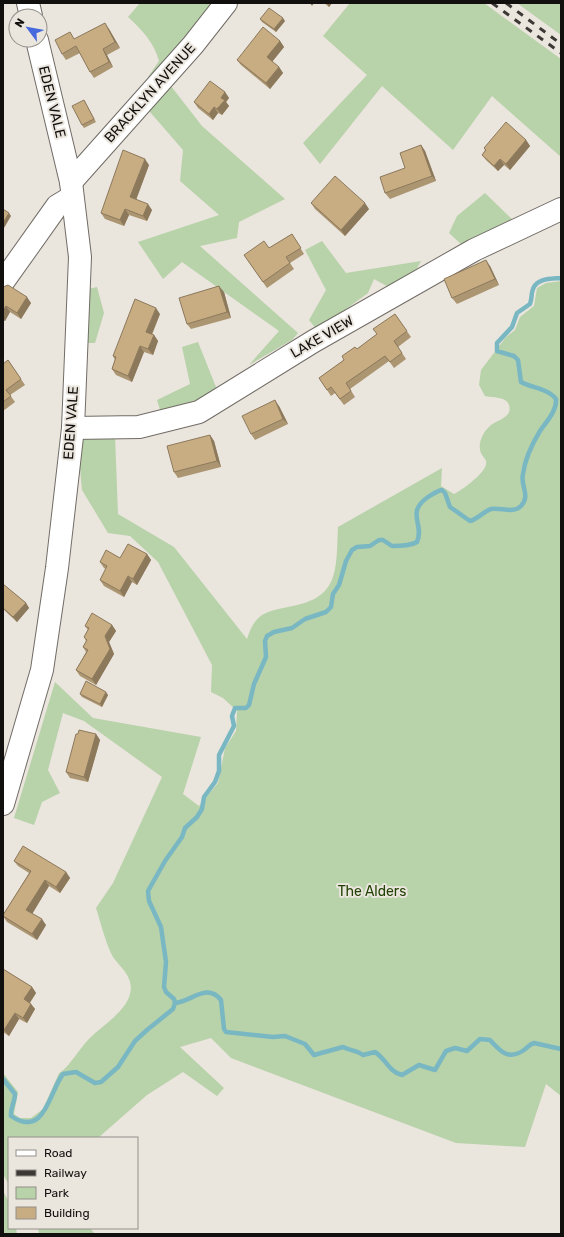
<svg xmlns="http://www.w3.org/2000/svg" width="564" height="1237" viewBox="0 0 564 1237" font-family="Rubik,sans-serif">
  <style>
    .green { fill: #b8d2aa }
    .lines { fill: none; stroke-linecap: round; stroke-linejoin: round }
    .stream { stroke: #79b7c3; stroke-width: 4.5 }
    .minor-casing { stroke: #716c66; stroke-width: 24 }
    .minor { stroke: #fff; stroke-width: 22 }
    .rail { stroke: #3b3835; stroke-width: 3; stroke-dasharray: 7 7; stroke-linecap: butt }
    .wall { fill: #ac9571 }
    .shaded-wall { fill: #8c795c }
    .building { fill: #c8ad83; stroke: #8c795c }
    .labels { text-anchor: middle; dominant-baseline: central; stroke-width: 4; stroke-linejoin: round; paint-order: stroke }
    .street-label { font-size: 14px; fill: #12100e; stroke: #eae5dd }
    .park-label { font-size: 14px; fill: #214204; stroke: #eae5dd }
  </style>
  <rect width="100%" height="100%" fill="#eae5dd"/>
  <g class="green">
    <path d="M140,3h78l-58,69 42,54 83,73 -46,23 -2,16 -37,8 98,87 -6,7 -43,25 30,-34 -97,-69 -19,17 -25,-37 81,-27 -39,-34 3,-31 -33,-38 -2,-35 11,-16c-5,-19 -17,-31 -31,-44z"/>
    <path d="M350,3h134l77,56v98l-69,-61 -39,54 -71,-64 -62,78 -17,-21 64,-68 -44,-39z"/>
    <path d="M517,3h44v32z"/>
    <path d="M485,193l29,28 -52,24 -13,-12 8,-17z"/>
    <path d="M322,241l24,32 75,-12 -11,20 -16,9 -20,-11 -6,14 -51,37 -8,-10 17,-30 -21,-40z"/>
    <path d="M561,281v815l-15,-12 -21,63 -69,-4 -225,-85 -20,-20 -31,9 44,41 -7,8 -34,-24 -36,23 -49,43h-89v47l-6,-11v-101l15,19 -4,22 6,4h11l12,-9 16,-36c9,-4 22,-27 32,-36 14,-14 48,-33 38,-58 -3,-8 -11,-15 -16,-22 -8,-15 -12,-34 -17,-49l17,-25 49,-106 -78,-56 -21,-8 -15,57 12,23 -18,9 -8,23 -20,-7 41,-136 38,36 108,19 -18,57 16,12 19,-23 7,-35 11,-17 1,-20 -14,-13 -12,-6 1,-27 -54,-103 -28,-26 -22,-3 -26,-43 -5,-55h38l3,79 56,33 73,92c3,-9 7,-20 17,-25 23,-11 53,-5 67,-32 7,-15 6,-38 7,-55l104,-59 -1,18 13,8c8,-4 35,-23 32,-33 -1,-3 -4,-5 -5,-8 -4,-9 2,-21 9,-27 6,-6 23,-8 19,-21 -3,-9 -17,-7 -24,-9l-6,-11 2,-15 25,-33 9,-7 5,-13 14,-11 3,-18 9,-5z"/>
    <path d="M97,287l7,26 -9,30h-13l2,-53z"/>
    <path d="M198,342l20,50 -57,21 -4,-13 33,-16 -8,-37z"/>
    <path d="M3,1191l6,11v26h7l1,6h-14z"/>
    <path d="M38,1228h52l5,6h-56z"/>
  </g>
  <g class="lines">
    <g class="stream">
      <path d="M175,1003c16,-1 32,-21 46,-3l3,29 2,3 47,5 12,-1 20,8 9,11 29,-8c7,4 14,3 20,8l12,-3c11,7 14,20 27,23l17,-10 16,5 11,-19 9,-3 12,3 13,-12 10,1c10,11 18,21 34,10 4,-3 6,-6 10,-7l27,6"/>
      <path d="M3,1079l12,15c0,8 -5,14 -4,22 34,23 38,-24 52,-42l13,-2 19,11 6,-1 17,-15 17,-26 12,-11 26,-21 2,-6 -1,-4 -8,-7 -2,-5 2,-25 -5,-35 -12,-26 -1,-10 17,-30 17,-24 3,-9 12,-11 5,-8 2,-12 11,-15 4,-11v-16l15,-29 -2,-10 3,-8h11l3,-3 5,-21 12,-27 -1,-16 2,-5 7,-4 18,-4 13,-9 21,-7 5,-5 2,-13 6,-9 7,-24 6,-11 5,-3 13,-1 9,-6h4l9,6c7,0 20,-1 25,-4 8,-18 -12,-29 11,-45 4,-2 8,-6 14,-7l3,3 5,14 20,14c8,-2 14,-10 21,-12 10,-2 22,5 30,-3 10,-11 -1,-20 2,-32 2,-15 9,-30 17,-43 6,-9 17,-20 16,-32 -7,-10 -24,-11 -35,-17l-3,-22 -4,-4 -17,-5v-8l15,-16 5,-14 13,-9c2,-5 1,-10 3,-15 4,-11 18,-10 28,-11"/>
    </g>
    <g class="minor-casing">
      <g id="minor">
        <path d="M28,3l3,13"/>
        <path d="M71,182l122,-137 33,-42"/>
        <path d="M3,282l54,-76 15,-9"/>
        <path d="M73,428l66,-1 60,-15 115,-71 160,-91 87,-41"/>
        <path d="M3,804l39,-134 15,-102 16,-140 7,-171 -9,-75 -34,-142"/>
      </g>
    </g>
    <use href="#minor" class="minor"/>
    <g class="rail">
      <path d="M492,3l69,50"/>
      <path d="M506,3l55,41"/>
    </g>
  </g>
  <g class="wall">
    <path d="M324,3h8l-3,4z"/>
    <path d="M260,19l25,2 -9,11 -14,-10z"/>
    <path d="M109,29l11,19 -13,7 6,12 -19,11 -4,-6 -10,-19 -14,7 -4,-6 13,-15z"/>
    <path d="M280,41l4,6 -12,15 7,5 4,6 -13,16 -29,-24 -4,-5z"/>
    <path d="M225,92l4,6 -3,4 3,4 -7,9 -4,-2 -5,7 -15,-12 -4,-6z"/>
    <path d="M84,100l12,22 -12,6 -2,-3z"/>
    <path d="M526,140l4,6 -20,24 -6,-5 -6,6 -12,-11 -4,-5 3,-5 -1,-2z"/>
    <path d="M421,145l4,6 11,30 -46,18 -5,-6 20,-25z"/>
    <path d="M149,165l-13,34 16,11 -5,11 -18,-6 -5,11 -19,-7 -4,-6z"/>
    <path d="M311,203l58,6 -24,27 -30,-27z"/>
    <path d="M292,234l12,20 -14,9 4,6 -27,19 -23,-33 25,-7z"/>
    <path d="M490,266l9,19 -42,19 -5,-6z"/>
    <path d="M3,287l28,16 -10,16 -11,-7 -5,9 -2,-1z"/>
    <path d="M224,292l7,26 -40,11 -4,-5z"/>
    <path d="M160,314l-8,21h2l4,6 -5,14 -9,-3 -12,30 -16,-7 -4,-6 3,-9 -2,-4z"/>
    <path d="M395,314l16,23 -13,10 8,12 -12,9 -5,-7 -39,28 5,8 -11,8 -9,-12 -4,3 -12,-18 25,-18 13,-11 20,-15z"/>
    <path d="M8,360l17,25 -15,10 5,7 -12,9v-47z"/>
    <path d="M279,406l9,18 -33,16 -4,-6z"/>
    <path d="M210,435l4,6 7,26 -43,11 -4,-6z"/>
    <path d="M147,554l4,6 -14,25 -5,-3 -8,15 -20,-11 -4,-6 6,-11 -2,-1 -4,-6 20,-4z"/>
    <path d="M3,584l23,19 3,5 -12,14 -13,-12 -1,2z"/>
    <path d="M112,625l4,6 -7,11 5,12 -18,31 -16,-9 -4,-6 10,-18 -3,-5 3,-6 -2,-4 4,-7 -3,-4z"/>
    <path d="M80,694l28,1 -6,12 -20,-10z"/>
    <path d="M78,734h18l4,6 -12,42 -18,-4 -4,-6z"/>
    <path d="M14,861l52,11 4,6 -10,15 -11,-7 -17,27 14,12 -9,15 -30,-18 -4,-6v-1l26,-42 -11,-7z"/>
    <path d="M3,969l29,18 4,6 -6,10 1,1 4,5 -8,14 -8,-4 -10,17 -6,-4z"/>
  </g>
  <g class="shaded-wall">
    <path d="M310,3h4l-2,3z"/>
    <path d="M327,3h5l-3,4z"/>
    <path d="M283,18l2,3 -9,11 -2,-3z"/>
    <path d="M105,23l4,6 11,19 -5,-6z"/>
    <path d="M280,41l4,6 -13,16 -4,-6z"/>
    <path d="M103,49l4,6 6,12 -4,-5z"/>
    <path d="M279,67l4,6 -13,16 -4,-6z"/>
    <path d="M225,92l4,6 -3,4 3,4 -7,9 -5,-6 4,-11z"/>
    <path d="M214,107l4,6 -5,7 -4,-6z"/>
    <path d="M526,140l4,6 -20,24 -4,-6z"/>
    <path d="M421,145l4,6 11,30 -4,-5z"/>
    <path d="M145,159l4,6 -14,38 -5,-6z"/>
    <path d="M500,159l4,6 -6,6 -4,-5z"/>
    <path d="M365,203l4,6 -24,27 -4,-6z"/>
    <path d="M148,204l4,6 -5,11 -4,-5z"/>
    <path d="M125,209l4,6 -5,11 -4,-6z"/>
    <path d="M9,213l2,3 -7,12 -1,-1v-4z"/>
    <path d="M486,260l4,6 9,19 -4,-6z"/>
    <path d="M219,286l5,6 7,26 -4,-6z"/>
    <path d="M27,297l4,6 -10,16 -4,-6z"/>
    <path d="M6,306l4,6 -5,9 -2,-2v-8z"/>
    <path d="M156,308l4,6 -10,24 -4,-6z"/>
    <path d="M154,335l4,6 -5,14 -5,-6z"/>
    <path d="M140,346l4,6 -12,30 -4,-6z"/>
    <path d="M275,400l4,6 9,18 -5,-5z"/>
    <path d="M210,435l4,6 7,26 -4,-6z"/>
    <path d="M147,554l4,6 -14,25 -4,-6z"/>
    <path d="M128,576l4,6 -8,15 -4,-6z"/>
    <path d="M26,603l3,5 -12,14 -4,-5z"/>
    <path d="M112,625l4,6 -7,11 5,12 -18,31 -4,-6 13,-43z"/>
    <path d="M106,692l2,3 -6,12 -2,-3z"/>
    <path d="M96,734l4,6 -12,42 -4,-5z"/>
    <path d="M66,872l4,6 -10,15 -4,-6z"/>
    <path d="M45,880l4,6 -18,30 -5,-6z"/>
    <path d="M42,919l4,6 -9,15 -5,-6z"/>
    <path d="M32,987l4,6 -8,12 -4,-6z"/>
    <path d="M31,1004l4,5 -8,14 -4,-5z"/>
    <path d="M15,1013l4,6 -10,17 -5,-6z"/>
  </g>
  <g class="building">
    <path d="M269,8l14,10 -9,11 -14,-10z"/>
    <path d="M105,23l10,19 -12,7 6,13 -19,10 -14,-26 -14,8 -7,-14 15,-8 4,7z"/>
    <path d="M263,27l17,14 -13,16 12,10 -13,16 -29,-23z"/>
    <path d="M210,81l15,11 -4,6 4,2 -8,9 -3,-2 -5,7 -15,-12z"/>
    <path d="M84,100l10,19 -12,6 -10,-19z"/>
    <path d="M506,122l20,18 -20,24 -6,-5 -6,7 -12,-11 4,-5 -2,-2z"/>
    <path d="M421,145l11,31 -47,17 -5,-16 25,-9 -5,-15z"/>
    <path d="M123,150l22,9 -15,38 18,7 -5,12 -18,-7 -5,11 -19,-7z"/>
    <path d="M335,176l30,27 -24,27 -30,-27z"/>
    <path d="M3,209l6,4 -6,10z"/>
    <path d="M292,234l9,14 -15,9 4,6 -27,19 -19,-27 20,-14 5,7z"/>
    <path d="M486,260l9,19 -43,19 -8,-19z"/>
    <path d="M8,285l19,12 -10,16 -11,-7 -3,5v-24z"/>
    <path d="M219,286l8,26 -40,12 -8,-26z"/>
    <path d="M135,299l21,9 -10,24 8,3 -6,14 -8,-3 -12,30 -16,-7 4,-12 -3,-1z"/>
    <path d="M395,314l12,17 -13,10 8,12 -12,9 -5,-6 -39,27 5,8 -11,8 -9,-12 -4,3 -8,-12 25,-18 -2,-4 13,-9 2,2 20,-15 -4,-5z"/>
    <path d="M8,360l13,19 -15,11 5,6 -8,6v-38z"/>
    <path d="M275,400l8,19 -32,15 -9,-18z"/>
    <path d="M210,435l7,26 -43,11 -7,-26z"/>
    <path d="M128,544l19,10 -14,25 -5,-3 -8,15 -20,-11 7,-14 -7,-4 6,-12 14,8z"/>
    <path d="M3,584l23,19 -13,14 -10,-9z"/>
    <path d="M92,613l20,12 -7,11 5,13 -18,30 -16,-9 12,-20 -5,-3 4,-7 -3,-3 5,-9 -4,-2z"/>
    <path d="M86,681l20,11 -6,12 -20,-10z"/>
    <path d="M79,730l17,4 -12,43 -18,-5 10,-38h2z"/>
    <path d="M23,846l43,26 -10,15 -11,-7 -19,30 16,9 -10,15 -29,-18v-1l28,-44 -17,-10z"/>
    <path d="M3,969l29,18 -8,12 7,5 -8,14 -8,-5 -11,17 -1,-1z"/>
  </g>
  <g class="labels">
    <g class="street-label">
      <text transform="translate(150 93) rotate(-48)">BRACKLYN AVENUE</text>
      <text transform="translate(52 102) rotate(76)">EDEN VALE</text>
      <text transform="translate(322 337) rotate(-30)">LAKE VIEW</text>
      <text transform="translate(71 423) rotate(-86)">EDEN VALE</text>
    </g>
    <g class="park-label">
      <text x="372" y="891">The Alders</text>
    </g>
  </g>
  <rect width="564" height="1237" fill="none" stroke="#12100e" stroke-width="8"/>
  <rect x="8" y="1137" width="130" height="92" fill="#eae5dd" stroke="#94908a"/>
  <rect x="16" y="1150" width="20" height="6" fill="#ffffff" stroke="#94908a"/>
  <text x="44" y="1157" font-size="12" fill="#12100e">Road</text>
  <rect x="16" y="1170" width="20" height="6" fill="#3b3835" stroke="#94908a"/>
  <text x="44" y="1177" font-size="12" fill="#12100e">Railway</text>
  <rect x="16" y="1187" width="20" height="12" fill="#b8d2aa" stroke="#94908a"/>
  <text x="44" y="1197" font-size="12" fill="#12100e">Park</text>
  <rect x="16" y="1207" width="20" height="12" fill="#c8ad83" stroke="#94908a"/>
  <text x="44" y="1217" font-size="12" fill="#12100e">Building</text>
  <g transform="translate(28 28) rotate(302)"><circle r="19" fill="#eae5dd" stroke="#94908a"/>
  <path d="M0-3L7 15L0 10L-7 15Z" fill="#466add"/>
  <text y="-6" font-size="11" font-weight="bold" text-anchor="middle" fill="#12100e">N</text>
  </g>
</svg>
